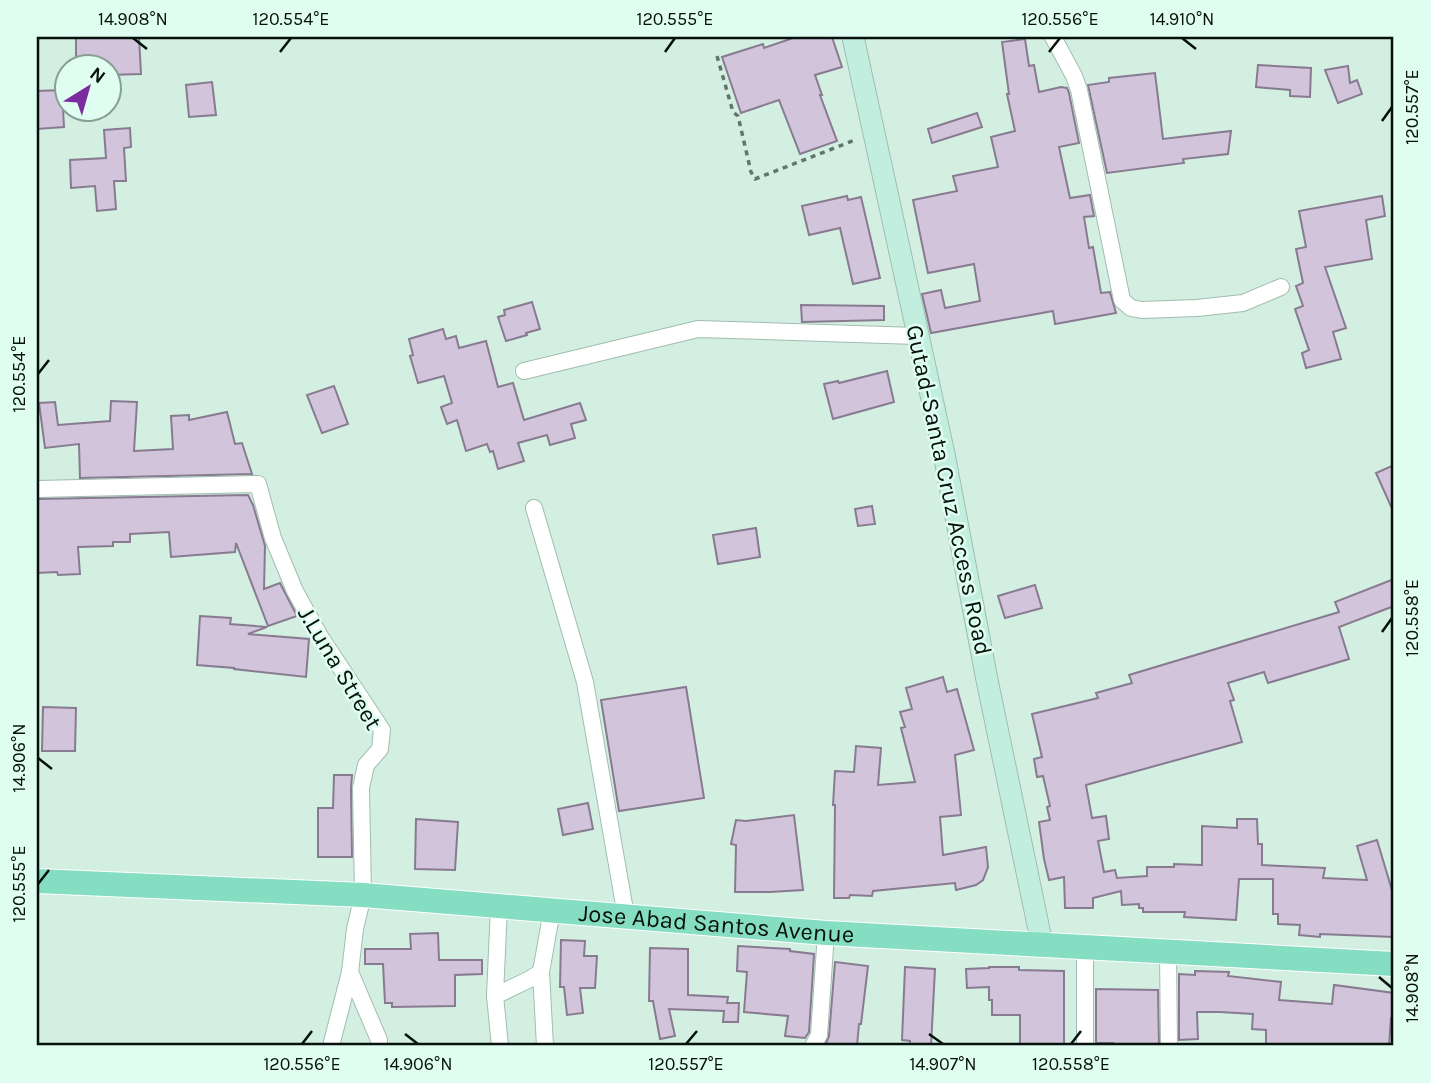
<svg xmlns="http://www.w3.org/2000/svg" width="1431" height="1083" viewBox="0 0 1431 1083" font-family="Karla,sans-serif">
  <style>
    .building { fill: #d2c4db; stroke: #887b90; stroke-width: 2 }
    .lines { fill: none; stroke-linecap: round; stroke-linejoin: round }
    .minor-casing { stroke: #a1bdb1; stroke-width: 18 }
    .secondary-casing { stroke: #a1bdb1; stroke-width: 23 }
    .primary-casing { stroke: #fff; stroke-width: 26 }
    .path { stroke: #63756d; stroke-width: 3.5; stroke-dasharray: 5 5; stroke-linecap: butt }
    .minor { stroke: #fff; stroke-width: 16 }
    .secondary { stroke: #c2eee0; stroke-width: 21 }
    .primary { stroke: #85ddc2; stroke-width: 24 }
    .ticks { fill: none; stroke: #07110c; stroke-width: 2.5 }
    .labels { text-anchor: middle; dominant-baseline: central; stroke-width: 5; stroke-linejoin: round; paint-order: stroke }
    .street-label { font-size: 24px; fill: #07110c; stroke: #dffdf0 }
    .neatline { fill: none; stroke: #07110c; stroke-width: 2.5 }
    .ticks-label { font-size: 18px; text-anchor: middle; fill: #07110c }
  </style>
  <rect width="100%" height="100%" fill="#d2efe2"/>
  <g class="building">
    <path d="M76,37h63l2,37 -33,1v-9h-32z"/>
    <path d="M796,37h36l10,30 -27,8 7,20h-2l17,46 -37,13 -21,-54 -38,13 -19,-56 41,-13 1,4z"/>
    <path d="M1025,39l4,27 5,-1 5,27 22,-5 6,1 2,5 10,50 -20,4 11,51 20,-3 4,21 -10,1 5,31 4,-1 8,46 9,-1 6,21 -61,11 -2,-13 -122,22 -9,-39 19,-4 4,18 35,-7 -6,-37 -46,9 -15,-73 44,-9 -4,-15 45,-9 -7,-30 24,-6 -8,-37h2l-7,-52z"/>
    <path d="M1258,65l53,3 -1,29 -20,-1v-6l-34,-3z"/>
    <path d="M1348,66l2,17 7,-3 5,14 -24,9 -13,-33z"/>
    <path d="M1155,73l8,66 68,-8 -3,23 -45,5 1,4 -77,10 -19,-88 21,-3v-4z"/>
    <path d="M212,82l4,33 -27,2 -3,-32z"/>
    <path d="M62,90l2,37 -27,2v-38z"/>
    <path d="M977,113l5,14 -50,16 -4,-14z"/>
    <path d="M130,128l1,19 -7,1 2,33h-12l2,28 -19,2 -2,-25 -24,2 -1,-28 36,-2 -2,-28z"/>
    <path d="M847,196l1,4 13,-3 19,81 -27,6 -13,-56 -31,7 -7,-29z"/>
    <path d="M1382,196l3,20 -19,4 6,39 -47,8 21,61 -13,4 8,27 -35,9 -4,-15 7,-3 -14,-41 8,-3 -7,-20 7,-3 -7,-34 10,-2 -7,-36z"/>
    <path d="M532,302l8,27 -14,4 1,2 -21,6 -8,-24 7,-2 -1,-5z"/>
    <path d="M801,305l83,1v14l-82,2z"/>
    <path d="M443,329l3,10 10,-3 3,12 27,-7 12,46 15,-4 11,37 56,-17 6,17 -15,4 4,14 -25,7 -3,-10 -29,8 6,18 -26,8 -5,-18 -3,1 -3,-8 -21,7 -9,-31 -10,4 -6,-17 11,-4 -8,-27 -26,7 -8,-27 3,-1 -4,-16z"/>
    <path d="M887,371l7,31 -61,17 -9,-35 14,-3 1,2z"/>
    <path d="M334,386l14,38 -26,9 -15,-38z"/>
    <path d="M111,401l26,1 -3,49 39,-2 -2,-33 18,-1v5l38,-8 8,32 7,-1 10,31 -172,4 -1,-34 -34,4 -6,-45 16,-1 3,23 52,-4z"/>
    <path d="M1394,465v48l-18,-40z"/>
    <path d="M248,495l5,10 12,41 -1,43 16,-6 17,33 -29,10 -32,-83 -1,9 -64,5 -2,-25 -39,2v8h-17v4l-35,1 2,27 -22,1 -1,-3 -20,1v-74z"/>
    <path d="M872,506l3,18 -17,2 -3,-17z"/>
    <path d="M756,528l4,29 -42,7 -5,-29z"/>
    <path d="M1394,579v27l-55,21 10,32 -81,24 -4,-11 -36,11 6,17 -4,1 12,41 -156,43 6,33 14,-2 3,23 -11,2 6,31 11,-2 2,8 30,-2v-9h27v-3l28,1v-39l35,2v-9h20l1,25h4v21l63,3 -2,10 44,2 -10,-34 20,-6 17,57v40l-74,-3v3l-21,-2 1,-10 -22,-1v-10h-5v-35h-34l-3,41 -52,-3 1,-5h-42v-4h-4v-4l-17,1 -1,-14 -28,7v10h-28l-1,-31 -15,3 -5,-21 -5,-37 11,-2 -3,-13 3,-1 -7,-30 -6,1 -3,-18 8,-2 -10,-43 66,-16 -2,-5 36,-10 -3,-8 210,-63 -4,-10z"/>
    <path d="M1035,585l7,23 -37,10 -7,-22z"/>
    <path d="M200,616l31,2 -1,6 37,3 -19,7 61,5 -3,38 -72,-8v-1l-37,-3z"/>
    <path d="M943,677l4,15 10,-3 17,61 -19,5 6,60 -21,2 3,38 43,-8 2,20 -5,13 -7,5 -20,5 -1,-7 -82,8 -1,5 -22,-1 -1,3h-15l1,-93h-2l2,-34 19,1 2,-26 25,2 -3,37 37,-3 -14,-54 4,-1 -5,-15 12,-3 -6,-21z"/>
    <path d="M686,687l18,111 -85,13 -18,-111z"/>
    <path d="M43,707l33,1 -1,43h-33z"/>
    <path d="M334,775h18l-1,13 1,69h-34v-49h15z"/>
    <path d="M588,803l5,26 -30,6 -5,-26z"/>
    <path d="M794,815l9,75 -33,2h-35l1,-47 -5,-1 5,-24 10,1z"/>
    <path d="M416,819l42,3 -3,48 -40,-1z"/>
    <path d="M438,933l1,27h43v14l-27,1v31l-63,1v-4h-7l-2,-39h-18v-15h46l-1,-15z"/>
    <path d="M561,940l24,1 -1,15h13l-2,32h-15l3,25 -16,2 -3,-28h-4z"/>
    <path d="M738,946l52,3v2l24,3 -5,78 -4,6 -20,-2 3,-20 -44,-4 3,-40 -10,-1z"/>
    <path d="M650,948l38,1v46l40,2 -1,6h12l-1,19h-15l1,-11 -55,-2 6,27 -15,3 -7,-38h-4z"/>
    <path d="M835,962l33,4 -7,58h-2l-2,22h-32l4,-10z"/>
    <path d="M905,967l30,2 -4,77h-21v-5l-8,-1z"/>
    <path d="M989,967h30v3l45,1v75h-44v-31h-28v-15h-3v-13l-22,1 -1,-19 23,-1z"/>
    <path d="M1195,971l34,1 -1,4 53,6 -2,18 53,4 2,-19 60,8v25h-3l-2,28h-123v-16l-14,-1 1,-15 -33,-2h-23l1,27 -19,1v-66l16,1z"/>
    <path d="M1096,989l62,1 1,56h-46v-3h-17z"/>
  </g>
  <g class="lines">
    <g class="minor-casing">
      <g id="minor">
        <path d="M1053,37l21,39 5,14 43,210 9,8 11,2 55,-2 46,-5 38,-16"/>
        <path d="M524,371l174,-42 219,7"/>
        <path d="M37,489l221,-5 15,54 22,53 26,47 61,92 -2,19 -14,16 -5,23 2,107 -8,34 -5,43 -19,74"/>
        <path d="M534,508l51,174 41,234"/>
        <path d="M1085,947v99"/>
        <path d="M1168,952l1,94"/>
        <path d="M350,972l29,68v6"/>
        <path d="M495,996l4,-90"/>
        <path d="M500,1046l-5,-50 35,-17 11,-7"/>
        <path d="M545,1046l-4,-74 11,-62"/>
        <path d="M813,1046l6,-11 7,-102"/>
      </g>
    </g>
    <g class="secondary-casing">
      <path id="secondary" d="M853,37l91,417 43,226 55,264"/>
    </g>
    <g class="primary-casing">
      <g id="primary">
        <path id="s1" d="M37,881l326,14 463,38 568,31"/>
      </g>
    </g>
    <path class="path" d="M717,56l16,56 5,4 13,56 4,7 100,-39"/>
    <use href="#minor" class="minor"/>
    <use href="#secondary" class="secondary"/>
    <use href="#primary" class="primary"/>
  </g>
  <path class="ticks" d="M133,38l14,11M1182,38l14,11M280,52l11,-14M665,52l10,-14M1049,52l11,-14M1382,121l10,-14M38,374l11,-14M1382,632l10,-14M38,758l14,11M38,884l11,-14M1379,977l13,11M405,1034l13,10M929,1034l14,10M302,1044l10,-13M686,1044l11,-13M1071,1044l10,-13"/>
  <g class="labels">
    <g class="street-label">
      <text transform="translate(949 490) rotate(78)">Gutad-Santa Cruz Access Road</text>
      <text transform="translate(340 668) rotate(59)">J.Luna Street</text>
      <text stroke="none"><textPath href="#s1" startOffset="681">Jose Abad Santos Avenue</textPath></text>
    </g>
  </g>
  <rect width="1431" height="1083" fill="none" stroke="#dffdf0" stroke-width="77"/>
  <g transform="translate(88 88) rotate(37)"><circle r="33" fill="#dffdf0" stroke="#899f95" stroke-width="2"/>
  <path d="M0-5L12 26L0 18L-12 26Z" fill="#7b2d9f"/>
  <text y="-10" font-size="19" font-weight="bold" text-anchor="middle" fill="#07110c">N</text>
  </g>
  <rect x="38" y="38" width="1354" height="1006" class="neatline"/>
  <g class="ticks-label">
    <text x="133" y="25">14.908°N</text>
    <text x="291" y="25">120.554°E</text>
    <text x="675" y="25">120.555°E</text>
    <text x="1060" y="25">120.556°E</text>
    <text x="1182" y="25">14.910°N</text>
    <text transform="translate(1412 107) rotate(-90)" y="6">120.557°E</text>
    <text transform="translate(19 374) rotate(-90)" y="6">120.554°E</text>
    <text transform="translate(1412 618) rotate(-90)" y="6">120.558°E</text>
    <text transform="translate(19 758) rotate(-90)" y="6">14.906°N</text>
    <text transform="translate(19 884) rotate(-90)" y="6">120.555°E</text>
    <text transform="translate(1412 988) rotate(-90)" y="6">14.908°N</text>
    <text x="302" y="1070">120.556°E</text>
    <text x="418" y="1070">14.906°N</text>
    <text x="686" y="1070">120.557°E</text>
    <text x="943" y="1070">14.907°N</text>
    <text x="1071" y="1070">120.558°E</text>
  </g>
</svg>
